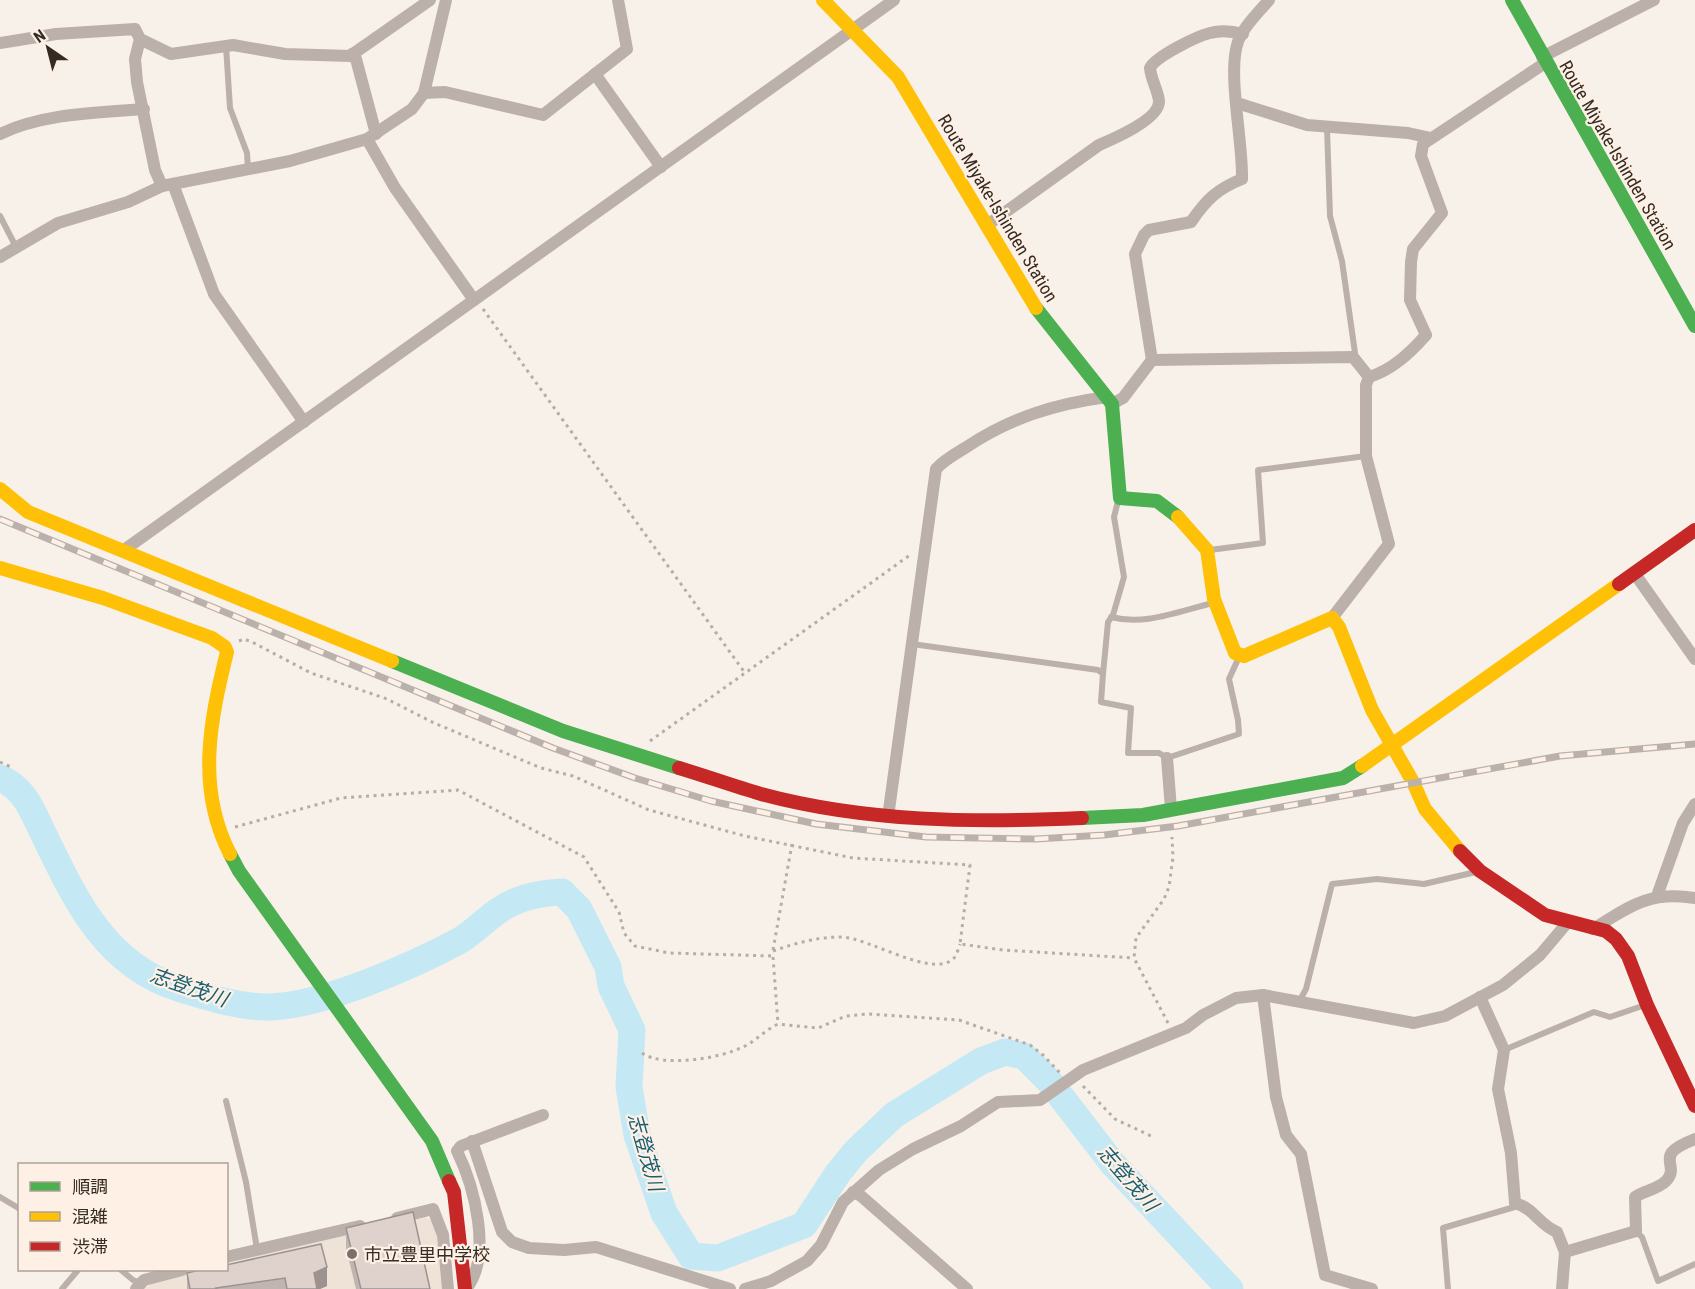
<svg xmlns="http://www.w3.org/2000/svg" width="1695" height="1289" viewBox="0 0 1695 1289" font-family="'Roboto Condensed','Noto Sans JP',sans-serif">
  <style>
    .education { fill: #efe3d7 }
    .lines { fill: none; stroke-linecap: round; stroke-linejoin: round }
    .river { stroke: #c4e9f4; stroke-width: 27 }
    .path { stroke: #b7aca8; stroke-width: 3; stroke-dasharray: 3 4.5; stroke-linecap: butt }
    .lane { stroke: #bcb0aa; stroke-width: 6 }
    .street { stroke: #bcb0aa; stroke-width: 12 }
    .fast { stroke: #4caf50; stroke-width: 14 }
    .slow { stroke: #ffc107; stroke-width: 14 }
    .jam { stroke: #c62828; stroke-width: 14 }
    .rail-casing { stroke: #bab1ad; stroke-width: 7 }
    .rail { stroke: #fef0e4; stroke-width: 4.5; stroke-dasharray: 14; stroke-linecap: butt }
    .wall { fill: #c0b5b0 }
    .shaded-wall { fill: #9c9390 }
    .building { fill: #dfd2cd; stroke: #9c9390; stroke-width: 1.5 }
    .poi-dot { fill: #797169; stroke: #fef0e4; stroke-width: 2 }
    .labels { text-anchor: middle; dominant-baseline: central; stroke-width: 4.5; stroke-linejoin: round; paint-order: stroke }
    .street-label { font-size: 18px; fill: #342c24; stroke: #fef0e4 }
    .poi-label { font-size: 18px; fill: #342c24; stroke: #fef0e4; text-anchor: start }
    .water-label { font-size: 20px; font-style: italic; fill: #175f72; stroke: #fef0e4 }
  </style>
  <rect width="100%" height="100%" fill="#f8f1ea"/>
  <path class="education" d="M423,1216l10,5 7,23 3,45h-299l8,-6 51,-13h23l1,-7z"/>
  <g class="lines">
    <path class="river" d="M0,778c26,11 33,35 45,59 31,64 60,127 133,151 29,9 63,20 93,19 53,-2 141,-41 188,-66 14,-8 26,-21 39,-30 19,-14 42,-18 64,-19l17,17 29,58 3,19 21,44 -3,57 8,48 27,78 27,43 27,2 86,-33 34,-52 18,-22 38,-36 87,-54 24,-9 19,4 25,25 64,83 117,125"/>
    <g class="path">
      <path d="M483,309l262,364"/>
      <path d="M239,641l5,-2 8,3 59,31 76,26 45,23 109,46 32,8 76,34 96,26 108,22 117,7 -10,79 43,6 131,8"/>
      <path d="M650,741l260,-186"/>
      <path d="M0,762l13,6"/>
      <path d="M235,827l106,-29 117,-8 126,67 35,55 5,21 11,13 34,7 104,3"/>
      <path d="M773,950l19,-106"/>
      <path d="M773,951c23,-8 44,-14 68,-14 29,1 88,40 111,23 5,-4 6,-11 8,-16"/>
      <path d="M773,957l5,67"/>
      <path d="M1168,1023l-34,-65 2,-20 28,-39 5,-12 4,-30 -1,-20"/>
      <path d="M642,1053c21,15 79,5 101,-6 13,-6 22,-17 35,-23l40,4 28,-12 22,-2 91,6 71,25 13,10 17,18"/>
      <path d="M1083,1086l32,33 36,17"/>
    </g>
    <g class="lane">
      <path d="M226,46l4,62 17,45 1,16"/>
      <path d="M1327,128l3,88 12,45 13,92 -2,4"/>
      <path d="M0,216l16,31"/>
      <path d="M1210,550l53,-7 -5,-73 108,-14"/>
      <path d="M1111,617c34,9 68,-6 102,-14"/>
      <path d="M912,644l186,26 5,4 5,-52 5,-7 11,-38 -10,-60 4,-16"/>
      <path d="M1103,674l-2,28 30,6 -3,45h31l8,5 72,-24 -1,-14 -9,-41 10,-22"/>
      <path d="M1300,1000l6,-11 26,-105 45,-5 47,5 52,-12"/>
      <path d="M1504,1050l90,-38 16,5 35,-12"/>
      <path d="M226,1101l20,81 11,67"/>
      <path d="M0,1197l20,12"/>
      <path d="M1636,1232l6,5 16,44 37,-17"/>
      <path d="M121,1270l12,10 8,3"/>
      <path d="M62,1289l16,-19"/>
      <path d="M1448,1289l-5,-61 75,-22"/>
    </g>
    <g class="street">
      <path d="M140,39l-5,20 2,23 18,88 7,16"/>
      <path d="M0,43l56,-9 79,-5 5,10 31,15 62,-9 52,9 65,2 80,-56"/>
      <path d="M352,54l4,5 20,75"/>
      <path d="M1542,57l112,-57"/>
      <path d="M595,74l66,93"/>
      <path d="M424,93l21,-1 98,23 84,-66 -9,-49"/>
      <path d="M1237,103l70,22 101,8 23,5"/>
      <path d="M0,134c44,-21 97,-21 144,-25"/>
      <path d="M367,139l28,49 79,112"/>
      <path d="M173,184l41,110 90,128"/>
      <path d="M986,226l113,-81c14,-6 61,-26 60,-44 -1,-11 -8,-21 -9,-33 5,-11 47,-32 60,-35 10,-3 22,-2 33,1"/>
      <path d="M0,257l58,-34 70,-21 34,-16 128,-25 77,-22 45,-30 12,-16 22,-93"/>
      <path d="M1152,360l-17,-106 9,-19 5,-5 42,-8c15,-22 26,-33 51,-43 1,-37 -14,-102 -5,-134 4,-16 21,-32 32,-45"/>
      <path d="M1369,377c23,-7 41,-24 57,-42l-16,-35 1,-38 2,-13 29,-36 -21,-57 2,-12 122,-81"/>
      <path d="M1112,404l11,-6 29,-38 201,-3 16,20 -3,8v71l23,88 -57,74"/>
      <path d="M124,550l770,-550"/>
      <path d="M1635,574l60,85"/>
      <path d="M1167,758l4,51"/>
      <path d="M888,817l48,-348c8,-9 19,-15 29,-21 45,-30 89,-44 142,-51"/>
      <path d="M1657,896l26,-73 12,-19"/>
      <path d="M1593,929c37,-23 56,-38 102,-31"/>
      <path d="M1263,995l13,102 10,38 15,19 24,121 47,14"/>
      <path d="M1480,997l24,53 -6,39 13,64 4,50c20,6 23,21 42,29l8,20 -3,37"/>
      <path d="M472,1141l30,91 10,10 17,6 35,2 32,-3 134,42"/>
      <path d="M853,1192l8,4 106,93"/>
      <path d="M397,1218l36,-9 10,26 5,54"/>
      <path d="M1565,1252l71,-21 -1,-34c9,-6 23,-8 31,-16 16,-17 -16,-25 29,-42"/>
      <path d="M226,1257l134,-31"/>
      <path d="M136,1289l8,-9 38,-10"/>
      <path d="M466,1289c27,-33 8,-103 -9,-138l4,-5 82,-31"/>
      <path d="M745,1289l26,-8 36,-20 14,-16 22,-43 36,-32 34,-21 48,-23 37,-24 42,-2 43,-30 103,-42 17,-13 33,-17 27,-3 151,28 31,-7 58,-31 37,-30 27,-32"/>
    </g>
    <g class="fast">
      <path d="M1512,0l183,326"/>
      <path d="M1036,308l76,96 8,94 37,3 21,16"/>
      <path d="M392,661l171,70 116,37"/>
      <path d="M1082,818l61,-3 200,-37 19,-12"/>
      <path d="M230,854l9,17 193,270 17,40"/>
    </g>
    <g class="slow">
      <path d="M823,0l75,77 138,231"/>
      <path d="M0,489l28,23 364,149"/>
      <path d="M1178,517l29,33 7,49 21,54 9,3 88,-38 7,9 33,83 41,72 12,27 35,42"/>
      <path d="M0,568l103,30 109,40 13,9 2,5c-17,69 -31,136 3,202"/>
      <path d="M1362,766l257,-182"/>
    </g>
    <g class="jam">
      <path d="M1619,584l76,-54"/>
      <path d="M679,768c27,8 54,18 82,26 104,28 214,29 321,24"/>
      <path d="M1460,851l20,20 65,44 61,16 10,8 12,17 19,49 48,101"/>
      <path d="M449,1181l5,11 11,97"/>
    </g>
    <g class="rail-casing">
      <path id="rail" d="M0,519l553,229 82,30 76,23 105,23 110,13 110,2 68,-4 74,-9 382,-70 135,-12"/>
    </g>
    <use href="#rail" class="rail"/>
  </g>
  <g class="wall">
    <path d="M346,1228l84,61h-74l-10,-41z"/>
    <path d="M226,1265l101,21 -7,3h-133v-16z"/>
  </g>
  <path class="shaded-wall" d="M327,1267v19l-7,3h-6v-16z"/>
  <g class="building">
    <path d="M413,1212l17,77h-69l-15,-61z"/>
    <path d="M321,1244l6,23 -13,6 3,16h-30l-2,-11 -69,10 1,1h-27l-3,-16 17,-4h22v-4z"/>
  </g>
  <circle class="poi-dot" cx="352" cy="1254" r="6"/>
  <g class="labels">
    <g class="street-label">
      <text transform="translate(1618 155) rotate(60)">Route Miyake-Ishinden Station</text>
      <text transform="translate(998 208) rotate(59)">Route Miyake-Ishinden Station</text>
    </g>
    <g class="poi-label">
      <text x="364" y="1254">市立豊里中学校</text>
    </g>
    <g class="water-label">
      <text transform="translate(189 987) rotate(19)">志登茂川</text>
      <text transform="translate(646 1152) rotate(74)">志登茂川</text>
      <text transform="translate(1128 1178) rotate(49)">志登茂川</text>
    </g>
  </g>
  <rect x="18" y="1163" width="210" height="108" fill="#fef0e4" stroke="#ada297" stroke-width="1.5"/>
  <rect x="30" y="1182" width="30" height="9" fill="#4caf50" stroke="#ada297" stroke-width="1.5"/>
  <text x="72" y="1193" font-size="18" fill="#342c24">順調</text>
  <rect x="30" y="1212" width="30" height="9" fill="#ffc107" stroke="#ada297" stroke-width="1.5"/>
  <text x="72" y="1223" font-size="18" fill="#342c24">混雑</text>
  <rect x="30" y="1242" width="30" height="9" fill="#c62828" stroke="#ada297" stroke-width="1.5"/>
  <text x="72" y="1253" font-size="18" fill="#342c24">渋滞</text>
  <g transform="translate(48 48) rotate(325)" stroke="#fef0e4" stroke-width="4.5" paint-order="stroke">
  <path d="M0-4.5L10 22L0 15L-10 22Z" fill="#342c24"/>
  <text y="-9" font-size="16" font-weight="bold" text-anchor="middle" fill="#342c24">N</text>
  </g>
</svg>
